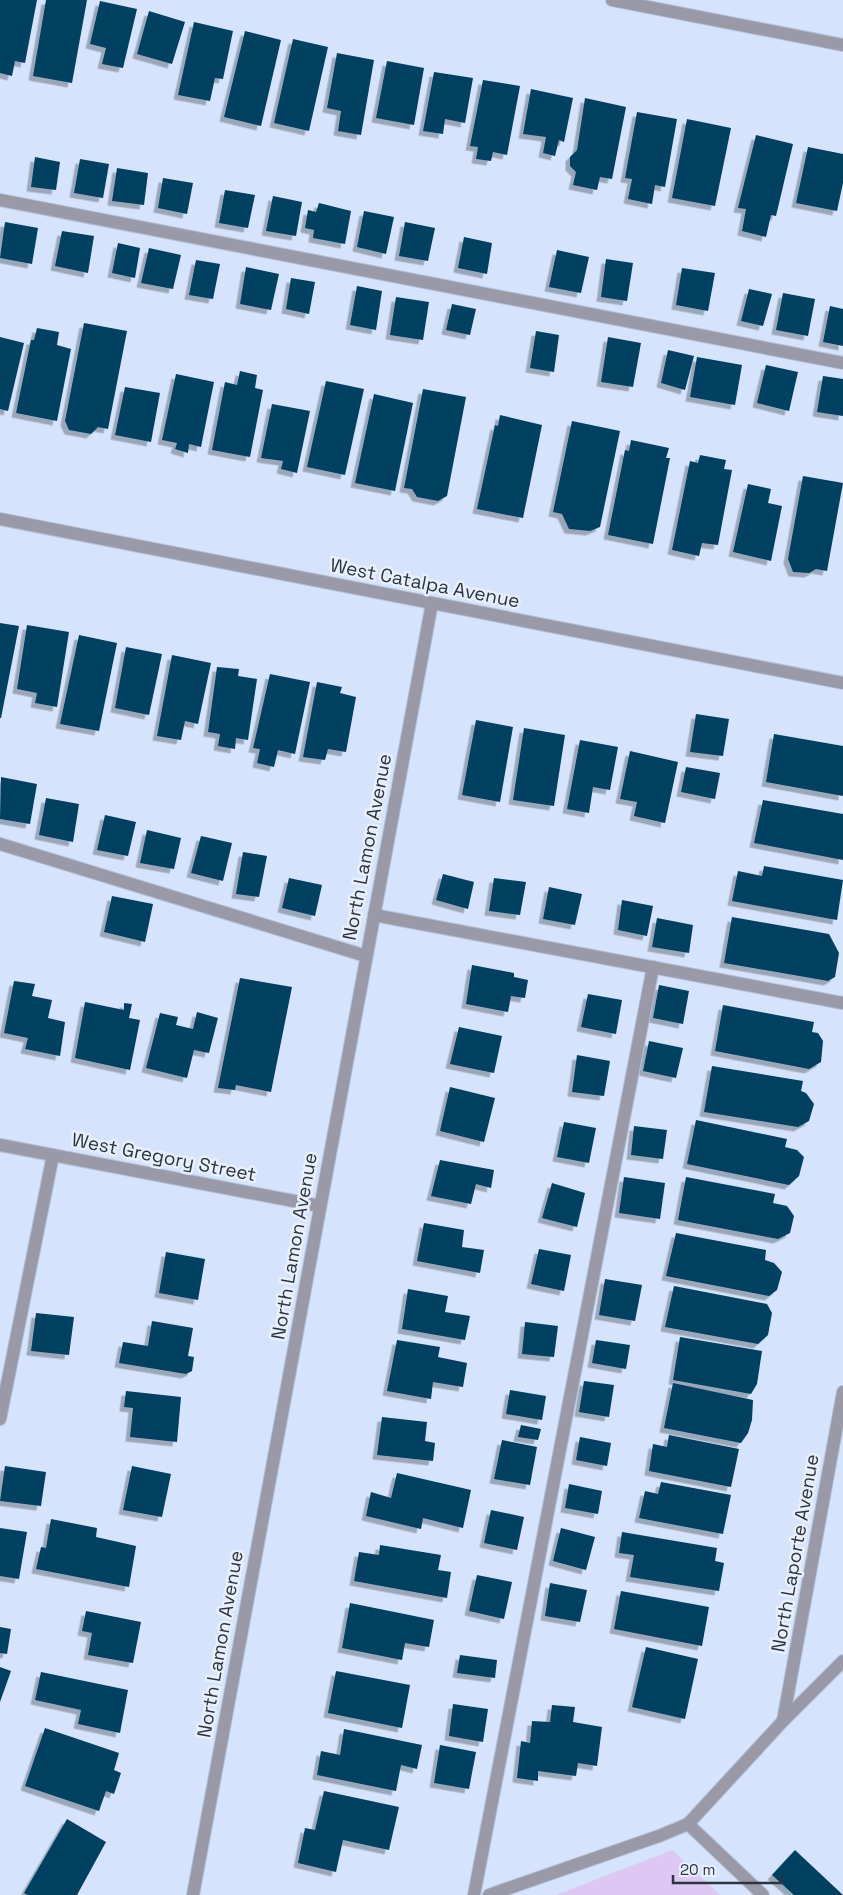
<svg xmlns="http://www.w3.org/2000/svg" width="843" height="1895" viewBox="0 0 843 1895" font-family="'Space Grotesk',sans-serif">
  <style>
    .green { fill: #dcc8f2 }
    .building { fill: #054060; filter: url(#shadow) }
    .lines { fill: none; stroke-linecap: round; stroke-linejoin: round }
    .lane-casing { stroke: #b3c0d6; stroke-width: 14 }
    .street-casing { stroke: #b3c0d6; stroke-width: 14 }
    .lane { stroke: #9999a8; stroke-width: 12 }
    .street { stroke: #9999a8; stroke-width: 12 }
    .labels { text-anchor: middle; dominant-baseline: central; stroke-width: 5; stroke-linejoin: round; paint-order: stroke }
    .street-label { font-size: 19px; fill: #2d3440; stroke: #e9f0fd }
  </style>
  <defs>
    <filter id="shadow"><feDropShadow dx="-4.5" dy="4.5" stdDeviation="0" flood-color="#0004"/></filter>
  </defs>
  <rect width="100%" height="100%" fill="#d5e3fc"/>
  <path class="green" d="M672,1850l48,45h-164z"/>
  <g class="building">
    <path d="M0,0h37l-12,63 -10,-2 -3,15 -12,-3z"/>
    <path d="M46,0h41l-15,83 -39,-7z"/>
    <path d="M100,1l37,8 -14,59 -21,-4 4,-16 -16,-4z"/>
    <path d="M149,11l36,11 -13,42 -35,-10z"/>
    <path d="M194,22l39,9 -10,48 -8,-1 -5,23 -32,-6z"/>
    <path d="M245,31l36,9 -20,86 -37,-9z"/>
    <path d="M293,39l35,8 -19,84 -35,-8z"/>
    <path d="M337,53l37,7 -13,75 -23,-4 3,-20 -14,-3z"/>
    <path d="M387,61l37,7 -10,57 -38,-7z"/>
    <path d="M434,72l39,6 -8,45 -20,-4 -2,15 -20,-3z"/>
    <path d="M483,80l37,6 -13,69 -14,-3 -2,9 -15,-2 2,-12 -8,-1z"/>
    <path d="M531,89l42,9 -9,44 -5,-2 -4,16 -12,-3 3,-16 -23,-3z"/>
    <path d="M585,98l41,9 -14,72 -12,-2 -3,13 -24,-5 3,-13 -6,-6v-9l7,-7z"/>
    <path d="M637,112l40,7 -12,68 -10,-2 -3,19 -24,-5 4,-20 -7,-1z"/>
    <path d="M687,119l44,9 -16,78 -43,-8z"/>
    <path d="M756,135l37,9 -17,72 -5,-1 -5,22 -24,-6 4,-22 -8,-1z"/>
    <path d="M808,147l35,7v29l-6,28 -41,-8z"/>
    <path d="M35,157l25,5 -4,28 -25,-3z"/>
    <path d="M80,159l29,5 -6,34 -29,-5z"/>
    <path d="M117,168l31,5 -4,32 -32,-4z"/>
    <path d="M163,178l30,5 -6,31 -29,-6z"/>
    <path d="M225,190l30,5 -7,33 -29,-5z"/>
    <path d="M273,196l29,6 -6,34 -30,-5z"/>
    <path d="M319,203l32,8 -6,33 -32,-6 1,-8 -9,-2 3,-18 8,2z"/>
    <path d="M364,211l30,6 -8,37 -29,-7z"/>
    <path d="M5,222l33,6 -6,36 -32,-6z"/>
    <path d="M405,222l30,6 -7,33 -29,-5z"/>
    <path d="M62,231l32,5 -6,37 -33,-7z"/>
    <path d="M464,237l28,6 -5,31 -29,-6z"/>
    <path d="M118,243l22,5 -5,30 -23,-5z"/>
    <path d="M149,248l32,7 -8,34 -32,-6z"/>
    <path d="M557,250l32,7 -8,36 -32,-6z"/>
    <path d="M606,259l27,4 -6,38 -26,-4z"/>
    <path d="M196,260l24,4 -7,35 -24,-4z"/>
    <path d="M246,267l33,7 -8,36 -31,-6z"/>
    <path d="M682,268l33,5 -7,38 -32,-6z"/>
    <path d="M291,278l24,4 -6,32 -23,-5z"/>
    <path d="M357,286l25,5 -6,39 -26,-5z"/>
    <path d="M749,289l23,5 -9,32 -22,-5z"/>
    <path d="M783,293l32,6 -7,37 -32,-6z"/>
    <path d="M396,297l33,5 -6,38 -33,-5z"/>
    <path d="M452,304l24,5 -6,26 -24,-5z"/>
    <path d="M830,306l13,3v37l-20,-4z"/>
    <path d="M84,323l43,8 -19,98 -10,-2 -7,7 -22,-4 -4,-9z"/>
    <path d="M37,328l22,4 -2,13 14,4 -14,72 -41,-8 15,-73h3z"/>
    <path d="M536,331l23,4 -5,37 -24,-4z"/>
    <path d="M0,337l24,6 -16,68 -8,-2z"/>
    <path d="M608,337l33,6 -8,44 -32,-5z"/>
    <path d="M668,350l26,6 -9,34 -24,-7z"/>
    <path d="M697,357l45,8 -7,40 -45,-8z"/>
    <path d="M766,365l32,7 -9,39 -32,-8z"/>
    <path d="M240,371l17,4 -2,13 8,2 -13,67 -38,-7 13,-68 12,3z"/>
    <path d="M176,374l38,8 -13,65 -12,-3 -1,9 -13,-4 2,-6 -15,-3z"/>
    <path d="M823,376l20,3v37l-26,-4z"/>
    <path d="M326,381l38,8 -19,86 -38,-8z"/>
    <path d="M125,387l35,6 -9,49 -36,-7z"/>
    <path d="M423,389l43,8 -19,99 -9,5 -21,-4 -5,-8 -8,-1z"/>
    <path d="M374,394l39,9 -18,88 -40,-8z"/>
    <path d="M272,404l38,7 -13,62 -16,-4 2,-8 -22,-3z"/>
    <path d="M500,415l42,10 -19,93 -46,-9 18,-84 3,1z"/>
    <path d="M572,421l48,10 -20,96 -10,4 -21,-2 -7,-15 -9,-2z"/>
    <path d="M631,440l38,8 -3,10h4l-17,86 -45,-9 17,-85 4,1z"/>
    <path d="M700,455l26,5 -2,9 8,1 -14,75 -16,-2 -3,13 -27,-6 18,-89 8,2z"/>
    <path d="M803,476l40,7 -16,88 -11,-2 -7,4 -16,-1 -5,-13z"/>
    <path d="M748,484l23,5 -3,14 14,3 -11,55 -38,-9z"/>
    <path d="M0,623l19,3 -18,92h-1z"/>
    <path d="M27,625l42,7 -12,75 -22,-4 2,-10 -20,-4z"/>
    <path d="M79,635l38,8 -18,88 -39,-7z"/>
    <path d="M126,647l36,7 -13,61 -34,-7z"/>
    <path d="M172,655l39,8 -13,61 -13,-3 -4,19 -24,-4z"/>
    <path d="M217,667l22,2 -1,7 19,3 -9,61 -12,-2 -1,11 -17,-3 2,-12 -12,-2z"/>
    <path d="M270,674l40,8 -15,72 -17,-4 -4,17 -17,-4 3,-14 -7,-1z"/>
    <path d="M317,682l25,5 -2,6 16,4 -10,55 -18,-3 -3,11 -22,-3z"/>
    <path d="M696,714l33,5 -6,37 -33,-4z"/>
    <path d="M476,720l37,7 -13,75 -38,-7z"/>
    <path d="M524,728l41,7 -11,71 -41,-6z"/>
    <path d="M774,734l69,12v50l-77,-14z"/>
    <path d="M580,740l38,7 -8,43 -17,-3 -4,26 -22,-4z"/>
    <path d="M630,751l48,11 -13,61 -31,-7 3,-14 -17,-3z"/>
    <path d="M686,767l34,6 -5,26 -34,-7z"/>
    <path d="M1,777l36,7 -7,40 -30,-5z"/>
    <path d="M46,798l33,6 -6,38 -34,-7z"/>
    <path d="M763,800l80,14v46l-89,-17z"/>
    <path d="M105,815l31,7 -8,34 -31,-6z"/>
    <path d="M147,830l34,8 -7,31 -34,-6z"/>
    <path d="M201,836l31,7 -9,38 -32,-8z"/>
    <path d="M243,852l24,4 -8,41 -23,-3z"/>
    <path d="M764,866l79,14 -6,40 -105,-19 6,-30 24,5z"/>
    <path d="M443,874l31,8 -6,27 -32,-9z"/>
    <path d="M289,878l33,7 -7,31 -33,-8z"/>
    <path d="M494,878l32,4 -6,33 -31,-4z"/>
    <path d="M549,887l33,7 -7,31 -32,-6z"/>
    <path d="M112,896l41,8 -8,38 -41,-10z"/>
    <path d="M622,900l31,6 -6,30 -29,-6z"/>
    <path d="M732,917l97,17 10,19 -4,24 -7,4 -104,-18z"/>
    <path d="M657,918l36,7 -4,28 -37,-6z"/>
    <path d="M472,965l42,8v4l14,3 -3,18 -14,-2 -3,16 -42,-8z"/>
    <path d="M240,978l52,9 -21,105 -35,-7 -1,5 -17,-2z"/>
    <path d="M14,981l21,3 -3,12 20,4 -4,18 17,4 -5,34 -35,-7 3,-11 -24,-5z"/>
    <path d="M659,985l30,6 -6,33 -30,-6z"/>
    <path d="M588,994l34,6 -6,34 -35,-7z"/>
    <path d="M85,1002l39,8v-7l8,1 -3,14 11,2 -10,50 -55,-12z"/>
    <path d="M723,1005l91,17 -2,10 6,1 5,8 -2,21 -12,7 -94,-18z"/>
    <path d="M197,1012l21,6 -9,35 -15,-3 -7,28 -41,-10 14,-55 18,4 -2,8 17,4z"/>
    <path d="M459,1027l43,9 -8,37 -44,-9z"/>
    <path d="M649,1041l34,7 -7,30 -33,-7z"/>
    <path d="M577,1055l33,6 -6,35 -32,-4z"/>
    <path d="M712,1066l91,15 -2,10 5,2 8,11 -5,17 -11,6 -94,-15z"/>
    <path d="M450,1087l45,11 -11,44 -44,-11z"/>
    <path d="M696,1120l91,19 -2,8 12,3 7,7 -5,19 -10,9 -102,-21z"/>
    <path d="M564,1122l32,6 -7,35 -32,-6z"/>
    <path d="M634,1126l33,4 -4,29 -32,-4z"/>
    <path d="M440,1160l54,10 -3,18 -15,-4 -5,20 -40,-8z"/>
    <path d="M624,1177l41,6 -5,36 -41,-6z"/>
    <path d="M686,1177l89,17 -2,9 14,3 7,10 -4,17 -12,6 -100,-19z"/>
    <path d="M552,1183l33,10 -8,34 -35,-9z"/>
    <path d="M424,1223l40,7 -2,17 22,3 -4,23 -63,-12z"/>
    <path d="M676,1233l90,17 -1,10 9,3 8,9 -5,18 -8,6 -103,-20z"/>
    <path d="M539,1249l32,6 -7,36 -33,-7z"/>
    <path d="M166,1252l39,7 -7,41 -39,-7z"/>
    <path d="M605,1279l37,6 -7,36 -36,-6z"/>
    <path d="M674,1286l93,18 5,9 -4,22 -10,9 -93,-17z"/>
    <path d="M408,1289l40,7 -3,16 25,4 -5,24 -63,-11z"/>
    <path d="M36,1313l38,4 -5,38 -38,-4z"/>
    <path d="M152,1321l41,7 -5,28 6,1 -2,14 -6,3 -67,-11 4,-21 25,4z"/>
    <path d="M525,1322l33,4 -4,31 -32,-3z"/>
    <path d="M680,1337l82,14 -5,33 -6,10 -78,-14z"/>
    <path d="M397,1340l43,7 -2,10 29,6 -4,24 -30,-5 -2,17 -44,-8z"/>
    <path d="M596,1340l34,5 -4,24 -34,-6z"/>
    <path d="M584,1381l30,4 -5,32 -30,-5z"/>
    <path d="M673,1383l80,17 -1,20 -4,13 -7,10 -77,-15z"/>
    <path d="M510,1390l36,6 -4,24 -36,-6z"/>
    <path d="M126,1391l55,6 -4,45 -47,-5 3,-29 -9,-1z"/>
    <path d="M382,1417l45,5 -2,19 10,2 -2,18 -56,-6z"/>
    <path d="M521,1425l20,4 -3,11 -20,-3z"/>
    <path d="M669,1435l70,14 -8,38 -82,-16 4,-27 14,3z"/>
    <path d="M580,1437l31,6 -4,23 -31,-6z"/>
    <path d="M502,1440l35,7 -7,38 -36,-6z"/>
    <path d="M5,1466l41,6 -5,34 -41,-5z"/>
    <path d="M132,1466l39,8 -9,43 -39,-7z"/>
    <path d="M397,1473l74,17 -8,38 -40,-10 -2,11 -55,-13 5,-24 20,6z"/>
    <path d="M661,1482l70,13 -8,39 -84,-16 6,-27 13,3z"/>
    <path d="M569,1484l33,7 -4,23 -33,-6z"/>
    <path d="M491,1510l33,7 -7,33 -33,-7z"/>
    <path d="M51,1519l46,9 -1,9 40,9 -7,41 -93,-18 5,-22 5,1z"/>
    <path d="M0,1528l27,4 -8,47 -19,-3z"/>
    <path d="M561,1528l34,9 -9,33 -33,-9z"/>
    <path d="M622,1532l95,16 -2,13 9,2 -5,28 -89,-14 4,-22 -15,-2z"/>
    <path d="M380,1545l61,10 -3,15 13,2 -4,26 -93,-17 5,-29 20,3z"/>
    <path d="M477,1575l35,7 -8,37 -35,-8z"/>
    <path d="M550,1583l37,7 -7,32 -35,-6z"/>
    <path d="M621,1591l88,16 -7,39 -88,-17z"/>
    <path d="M350,1603l84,17 -5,27 -24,-4 -3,17 -60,-12z"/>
    <path d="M86,1611l55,11 -8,41 -45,-8 4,-22 -10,-2z"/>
    <path d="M0,1627l11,2 -4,25 -7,-1z"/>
    <path d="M646,1647l52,12 -13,60 -53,-12z"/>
    <path d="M460,1655l37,5 -2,18 -38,-5z"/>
    <path d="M0,1667l11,4 -11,31z"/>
    <path d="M336,1671l74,14 -8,43 -74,-15z"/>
    <path d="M41,1672l87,18 -8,43 -42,-9 3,-14 -46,-10z"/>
    <path d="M453,1704l35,5 -5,33 -34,-6z"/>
    <path d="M552,1705l23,2 -2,15 29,5 -5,39 -19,-3 -2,13 -38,-5v10l-21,-3 4,-37 9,2 2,-22 18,1z"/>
    <path d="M45,1728l74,25 -5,17 7,3 -7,21 -8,-3 -7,20 -74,-25z"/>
    <path d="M344,1729l78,16 -5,24 -16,-4 -5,26 -79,-16 4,-24 19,4z"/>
    <path d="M440,1745l36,7 -7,37 -35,-6z"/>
    <path d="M324,1791l75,16 -10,43 -46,-10 -7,32 -38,-9 7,-35 10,2z"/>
    <path d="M67,1819l39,23 -29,53h-50l-3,-2z"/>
    <path d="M795,1850l48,45h-49l-22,-20z"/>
  </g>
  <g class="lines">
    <g class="lane-casing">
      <g id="lane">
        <path d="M0,200l843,163"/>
        <path d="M0,844l366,112"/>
        <path d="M374,915l469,88"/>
        <path d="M0,1419l53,-264"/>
        <path d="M688,1824l75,71"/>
        <path d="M474,1895l179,-928"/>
      </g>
    </g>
    <g class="street-casing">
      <g id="street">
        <path d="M612,0l231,45"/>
        <path d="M0,519l843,164"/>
        <path d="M0,1145l320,61"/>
        <path d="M783,1721l60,-329"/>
        <path d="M193,1895l239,-1292"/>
        <path d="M489,1895l170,-59 29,-12 95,-103 60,-60"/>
      </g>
    </g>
    <use href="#lane" class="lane"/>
    <use href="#street" class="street"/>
  </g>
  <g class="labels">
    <g class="street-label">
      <text transform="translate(425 583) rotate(11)">West Catalpa Avenue</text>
      <text transform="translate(367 847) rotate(-79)">North Lamon Avenue</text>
      <text transform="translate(164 1157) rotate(11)">West Gregory Street</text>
      <text transform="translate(294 1246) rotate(-80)">North Lamon Avenue</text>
      <text transform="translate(795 1553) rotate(-80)">North Laporte Avenue</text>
      <text transform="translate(220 1644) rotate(-80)">North Lamon Avenue</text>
    </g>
  </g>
  <path d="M673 1875v8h108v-8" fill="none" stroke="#2d3440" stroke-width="2.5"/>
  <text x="680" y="1875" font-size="15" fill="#2d3440" stroke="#e9f0fd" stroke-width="4" paint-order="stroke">20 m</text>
</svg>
